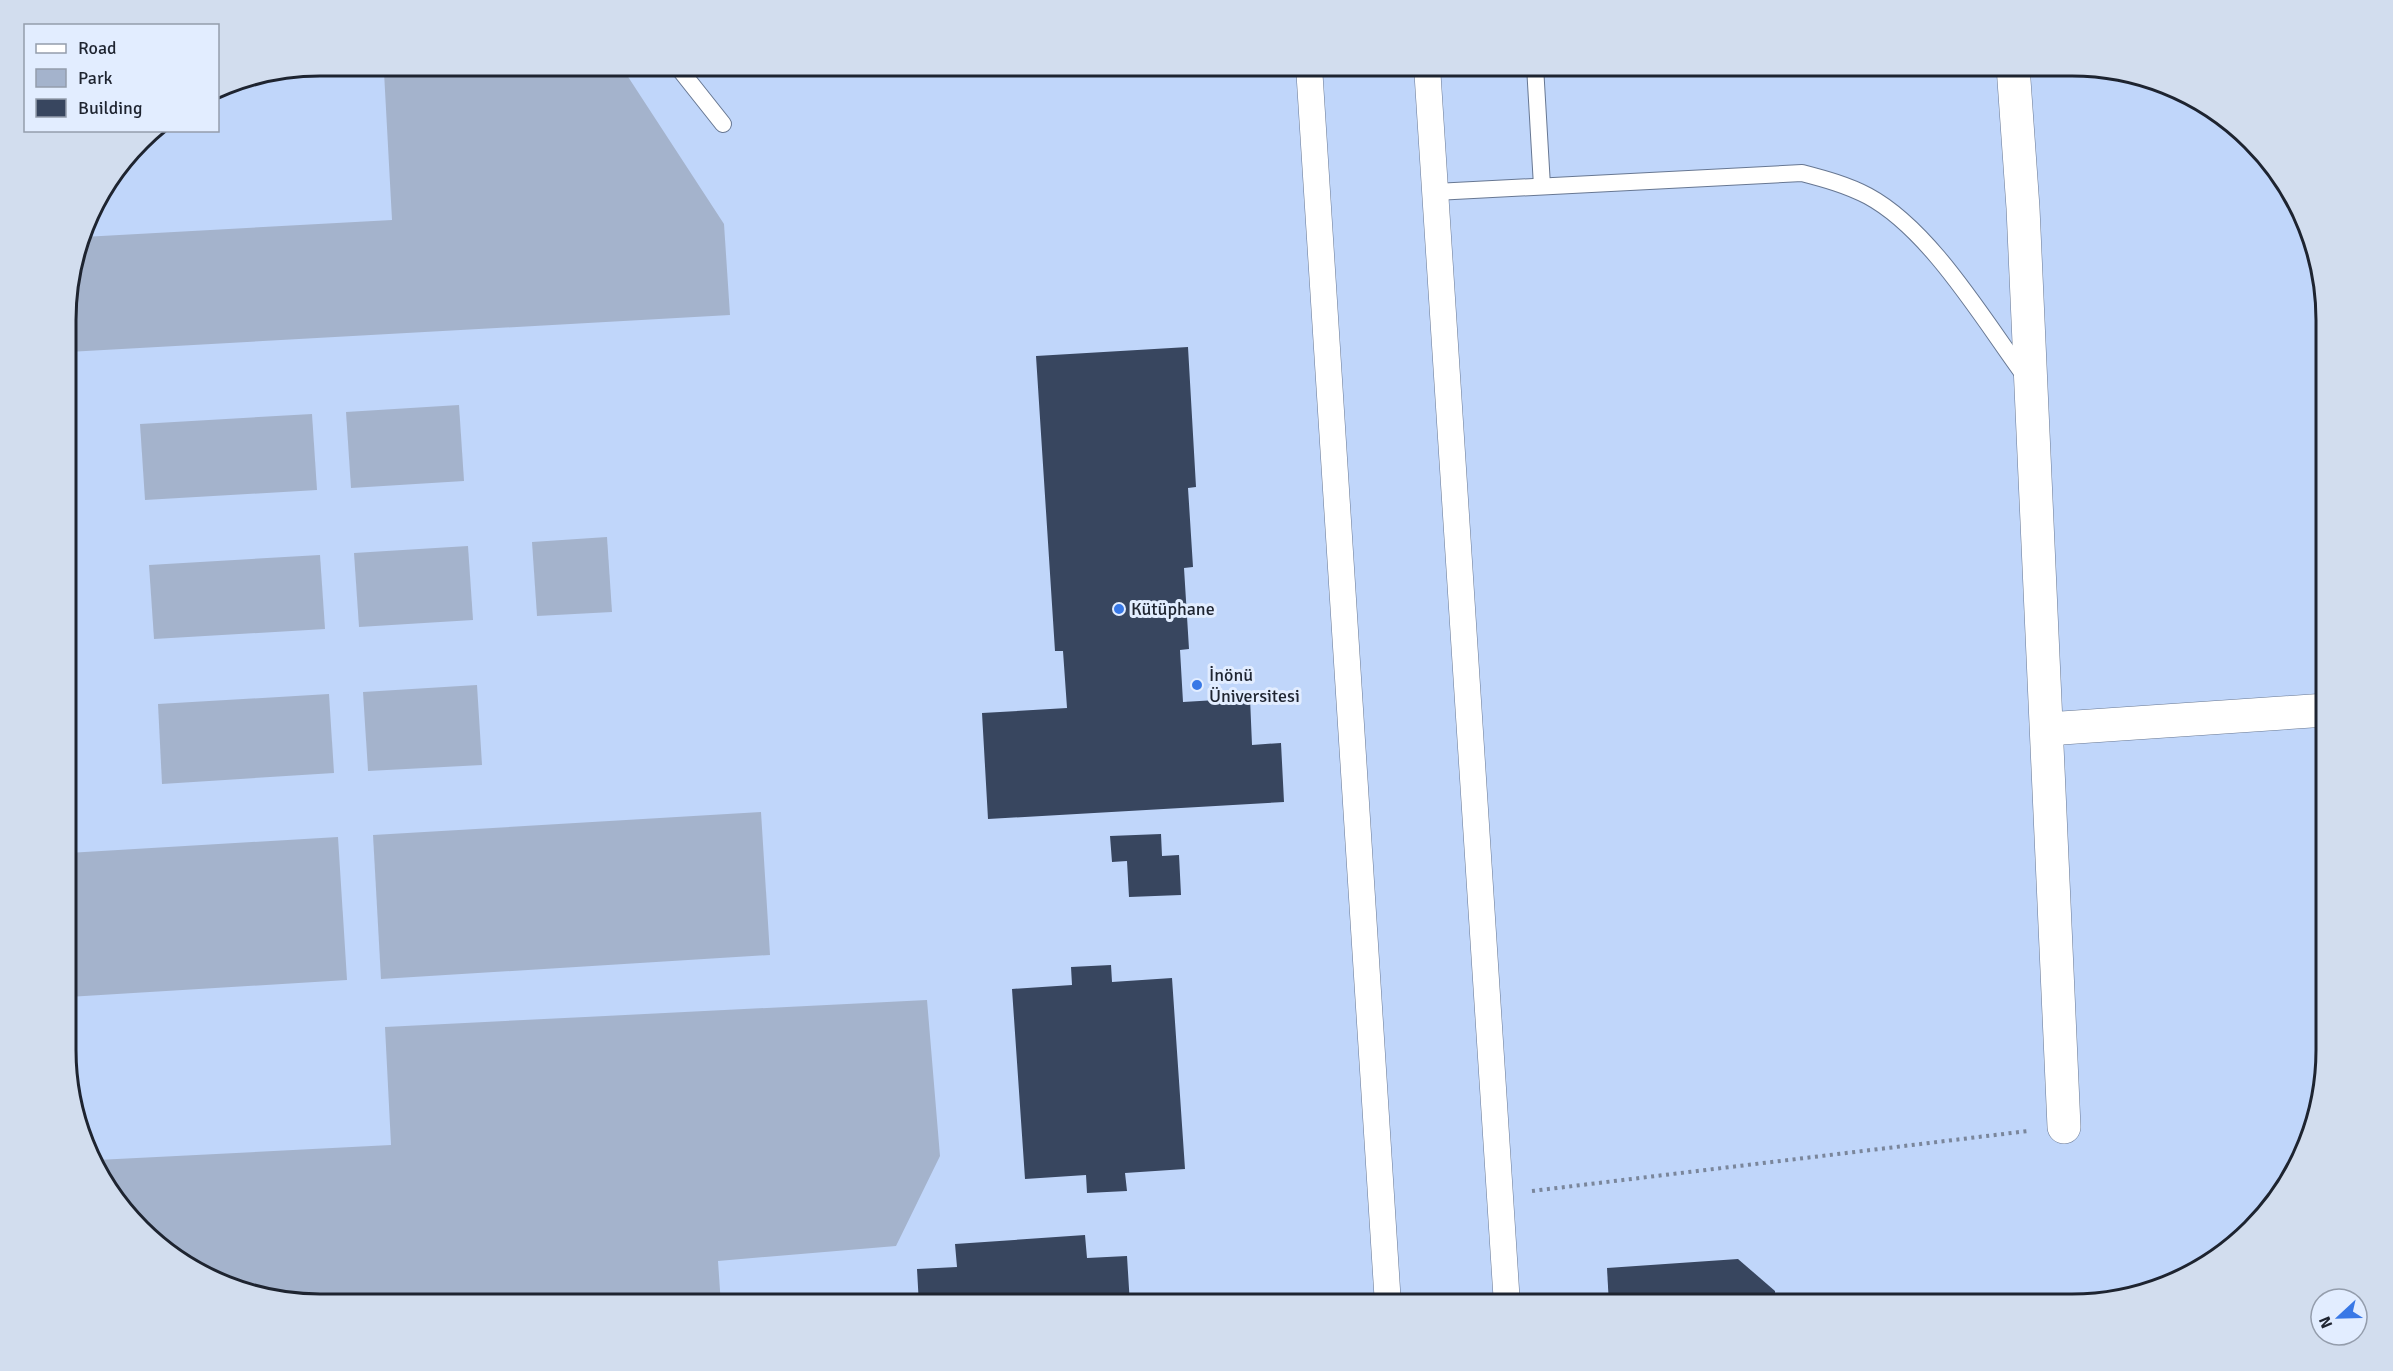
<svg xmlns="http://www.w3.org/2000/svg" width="2393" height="1371" viewBox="0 0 2393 1371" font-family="Signika,sans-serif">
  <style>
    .built { fill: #c0d6fa }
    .green { fill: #a4b3cc }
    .building { fill: #38465f }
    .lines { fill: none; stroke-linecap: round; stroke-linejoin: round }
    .service-casing { stroke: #677792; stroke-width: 18 }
    .pedestrian-casing { stroke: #677792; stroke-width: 27 }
    .minor-casing { stroke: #677792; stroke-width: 34 }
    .path { stroke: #7a869b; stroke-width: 4; stroke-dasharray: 3 4.5; stroke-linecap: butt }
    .service { stroke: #fff; stroke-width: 16 }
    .pedestrian { stroke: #fff; stroke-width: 26 }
    .minor { stroke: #fff; stroke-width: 33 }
    .poi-dot { fill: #3878e6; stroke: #e2edff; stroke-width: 2 }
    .labels { text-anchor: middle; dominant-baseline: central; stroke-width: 6; stroke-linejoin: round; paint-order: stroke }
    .poi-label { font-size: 18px; fill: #1e2430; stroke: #e2edff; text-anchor: start }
    .rim { fill: none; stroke: #1e2430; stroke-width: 3 }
  </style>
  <rect width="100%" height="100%" fill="#cee0fe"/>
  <path class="built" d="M320,66h1753l66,9 61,25 84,79 30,60 12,64v764l-33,111 -40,52 -53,41 -111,33 -1769,1 -65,-9 -62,-25 -84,-79 -41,-108v-797l24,-80 59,-76 67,-1v-41l5,-4z"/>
  <g class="green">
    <path d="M497,66h124l103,158 6,91 -662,37v-65l15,-50 309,-17 -8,-148z"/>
    <path d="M459,405l5,76 -113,7 -5,-76z"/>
    <path d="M312,414l5,76 -172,10 -5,-76z"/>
    <path d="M607,537l5,75 -75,4 -5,-74z"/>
    <path d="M468,546l5,74 -114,7 -5,-74z"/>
    <path d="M320,555l5,74 -171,10 -5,-74z"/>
    <path d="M477,685l5,80 -114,6 -5,-79z"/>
    <path d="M329,694l5,79 -172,11 -4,-80z"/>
    <path d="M761,812l9,143 -389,24 -8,-144z"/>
    <path d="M338,837l9,143 -279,17v-144z"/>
    <path d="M927,1000l13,156 -44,90 -178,15 3,44h-401l-65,-9 -62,-25 -84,-79 -12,-32 294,-15 -6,-118z"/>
  </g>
  <g class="building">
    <path d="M1188,347l8,140 -8,1 5,79 -9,1 5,81 -9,1 3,52 67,-4 2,47 29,-2 3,59 -296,17 -6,-106 85,-5 -4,-57h-8l-19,-295z"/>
    <path d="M1161,834l1,22 17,-1 2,40 -52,2 -2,-36 -15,1 -2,-26z"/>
    <path d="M1111,965l1,17 60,-4 13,191 -60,4 2,18 -40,2 -1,-18 -61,4 -13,-190 60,-4 -1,-18z"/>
    <path d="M1085,1235l2,23 40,-2 3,49h-211l-2,-36 40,-2 -2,-23z"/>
    <path d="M1738,1259l37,32 1,14h-167l-2,-37z"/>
  </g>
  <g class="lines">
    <g class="service-casing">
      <g id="service">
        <path d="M677,66l46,58"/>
        <path d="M1535,66l7,120"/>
        <path d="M1435,192l367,-19c23,6 45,12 66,23 63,34 116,125 159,183"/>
      </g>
    </g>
    <g class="pedestrian-casing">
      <g id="pedestrian">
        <path d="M1309,66l79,1239"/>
        <path d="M1427,66l80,1239"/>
      </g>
    </g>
    <g class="minor-casing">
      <g id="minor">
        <path d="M2013,66l10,142 41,919"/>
        <path d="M2047,729l279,-19"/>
      </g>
    </g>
    <path class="path" d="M1532,1191l496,-60"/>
    <use href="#service" class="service"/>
    <use href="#pedestrian" class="pedestrian"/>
    <use href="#minor" class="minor"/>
  </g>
  <g class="poi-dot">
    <circle cx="1119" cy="609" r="6"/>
    <circle cx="1197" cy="685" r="6"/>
  </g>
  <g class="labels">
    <g class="poi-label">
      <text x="1131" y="609">Kütüphane</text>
      <text x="1209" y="675">İnönü<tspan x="1209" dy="21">Üniversitesi</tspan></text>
    </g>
  </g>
  <path d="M0 0H2393V1371H0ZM320 76H2072A244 244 0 0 1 2316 320V1050A244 244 0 0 1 2072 1294H320A244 244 0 0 1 76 1050V320A244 244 0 0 1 320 76Z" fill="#d2ddee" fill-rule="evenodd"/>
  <path class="rim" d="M320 76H2072A244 244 0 0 1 2316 320V1050A244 244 0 0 1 2072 1294H320A244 244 0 0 1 76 1050V320A244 244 0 0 1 320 76Z"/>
  <rect x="24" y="24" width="195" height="108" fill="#e2edff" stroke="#949dac" stroke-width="1.5"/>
  <rect x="36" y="44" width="30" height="9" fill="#ffffff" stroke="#949dac" stroke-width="1.5"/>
  <text x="78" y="54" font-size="18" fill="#1e2430">Road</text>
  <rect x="36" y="69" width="30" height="18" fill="#a4b3cc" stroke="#949dac" stroke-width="1.5"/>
  <text x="78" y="84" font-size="18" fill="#1e2430">Park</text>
  <rect x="36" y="99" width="30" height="18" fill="#38465f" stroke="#949dac" stroke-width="1.5"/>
  <text x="78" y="114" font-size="18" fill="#1e2430">Building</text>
  <g transform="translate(2339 1317) rotate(248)"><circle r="28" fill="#e2edff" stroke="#949dac" stroke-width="1.5"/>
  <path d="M0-4.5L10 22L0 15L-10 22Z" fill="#3878e6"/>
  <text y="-9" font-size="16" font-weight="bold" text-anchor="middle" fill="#1e2430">N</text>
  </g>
</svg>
